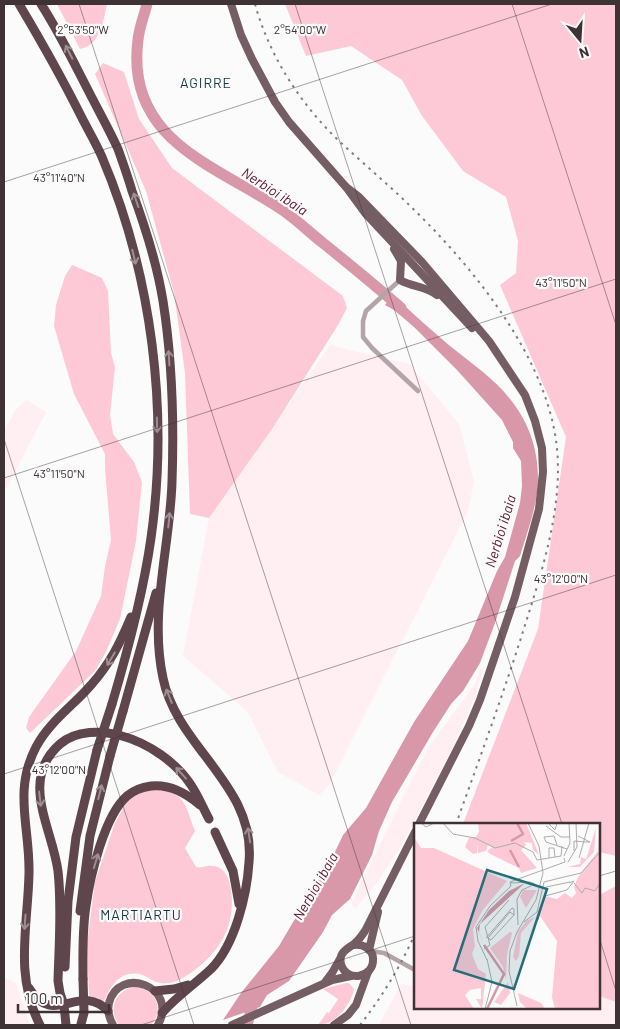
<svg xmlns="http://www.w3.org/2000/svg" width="620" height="1029" viewBox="0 0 620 1029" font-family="Barlow,sans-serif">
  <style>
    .built { fill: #ffeef2 }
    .green { fill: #fec9d6 }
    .water { fill: #d998a9 }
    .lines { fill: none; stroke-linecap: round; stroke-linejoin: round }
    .river { stroke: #d998a9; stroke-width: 11 }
    .street { stroke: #b2a4a7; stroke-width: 4.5 }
    .primary { stroke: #755e63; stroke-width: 8 }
    .highway { stroke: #5f454c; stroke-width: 9 }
    .rail { stroke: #827b7d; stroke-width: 2; stroke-dasharray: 2.5 5; stroke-linecap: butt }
    .highway-bridge { stroke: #5f454c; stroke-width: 9 }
    .oneway { stroke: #9d8e92 }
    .ticks { fill: none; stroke: #3e3235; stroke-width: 1; stroke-opacity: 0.45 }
    .labels { text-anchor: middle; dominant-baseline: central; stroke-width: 4.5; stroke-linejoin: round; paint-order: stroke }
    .neighbourhood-label { font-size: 14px; letter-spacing: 1px; fill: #15363c; stroke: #fbfbfb }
    .water-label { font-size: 14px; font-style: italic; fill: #5f1331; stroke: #fbfbfb }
    .inset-river { fill: none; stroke: #d998a9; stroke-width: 2.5 }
    .inset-road { fill: none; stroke: #afabac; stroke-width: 1 }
    .view { fill: #266d7a; fill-opacity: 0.15; stroke: #266d7a; stroke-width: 2.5 }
    .inset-edge { fill: none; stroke: #3e3235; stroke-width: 2.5 }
    .ticks-label { font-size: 12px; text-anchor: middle; fill: #3e3235; stroke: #fbfbfb; stroke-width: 4.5; stroke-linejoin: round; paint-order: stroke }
  </style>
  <rect width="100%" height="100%" fill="#fbfbfb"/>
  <g class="built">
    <path d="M330,345l79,19 50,60 15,58 -6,29 -139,274 -10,10 -41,-23 -30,-60 -65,-56 26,-138 42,-67 21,-22z"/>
    <path d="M27,400l19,12 -40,77 -2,-1v-57l12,-22z"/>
    <path d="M480,669l3,1 -11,34 -23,51 -47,89 -24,37 -22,27 -5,-4 56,-115 23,-44 45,-61z"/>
    <path d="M4,977l12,6 14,42h-26z"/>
    <path d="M401,984l14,2v22h184v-12l17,6v23h-237z"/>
  </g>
  <g class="green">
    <path d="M57,4h50c-4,18 -7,41 -27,45z"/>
    <path d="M285,4h331v852l-17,-4v-28h-136l75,-195 28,-192 -66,-152 16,-12 2,-32 -12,-44 -43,-26 -41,-55 -20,-36 -51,-34 -45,10z"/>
    <path d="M103,63l21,9 15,47 33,49 171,128 4,12 -9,17 -66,104 -63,89 -19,-4 -5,-141 -11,-80 -28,-102 -51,-117z"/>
    <path d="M72,265l30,13 6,13 3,62 4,14 -5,48 3,19 21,28 8,20 -6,59 -16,78 -15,35 -11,18 -64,61 -4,-5 3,-11 47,-66 25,-55 4,-30 6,-26 -6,-71v-15l-31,-60 -20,-68 2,-21 9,-29z"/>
    <path d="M151,790c36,1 33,14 44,41l-10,17 11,19c4,1 6,0 11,-1 16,-2 22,10 24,24 5,35 -11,62 -39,82 -9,6 -19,13 -31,11 -11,-1 -16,-12 -32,-9 -14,3 -20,16 -25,28l-6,-4 -9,-2 -2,-52 8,-62 20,-59 11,-20 13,-11z"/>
    <path d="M616,886v116l-17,-6v-101z"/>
    <path d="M346,983h3l5,6c-3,16 -19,36 -36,36l9,-13 2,1 9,-14 -15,-10z"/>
    <path d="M133,987c21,0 33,22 18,38h-32c-11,-15 -5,-33 14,-38z"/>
  </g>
  <path class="water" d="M393,295c19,18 38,35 57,51 11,9 22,17 33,26 34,28 55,61 55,107 0,26 -11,53 -18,77l-5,5 -20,62 -15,40 -17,28 -12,13 -18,28 -41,70 -13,29 -7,24 -22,44 -18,16 -9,17 -34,49 -22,14 -7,12 -37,13 18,-27 38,-47 17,-29 7,-8 15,-28 18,-19 -2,-8 9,-19 23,-27 48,-86 54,-81 29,-70 8,-14 15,-54 2,-17 -1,-25 -8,-13v-6l-11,-22 -45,-50 -43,-43 -20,-17 -9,-5z"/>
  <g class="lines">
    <g class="river">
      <path d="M147,4c-3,12 -8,24 -9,36 -13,100 77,125 143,169 15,10 28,23 42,34 26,21 53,43 78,65"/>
      <path d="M247,1025l8,-29"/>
    </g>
    <g class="street">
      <path d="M400,280l-34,31 -3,10v16l9,11 46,43"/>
      <path d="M371,951l13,2 31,17"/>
    </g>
    <g class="primary">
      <path d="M231,4l10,31 11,24 23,43 14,20 57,65 19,26 107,115"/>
      <path d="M346,187l13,10 63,65 67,79 36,54 10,26 7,27 1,24 -4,37 -24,88 -35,103 -11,26 -50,98"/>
      <path d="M394,249l7,12 -1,19c12,7 25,6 37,15"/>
      <path d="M354,945c9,-1 19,4 19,14 1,19 -27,24 -32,5 -3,-12 7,-15 14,-21 4,-3 7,-8 10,-12l50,-99"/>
      <path d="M369,950l9,-38"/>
      <path d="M326,981l6,-8 8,-14"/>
      <path d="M113,1025c-4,-7 -6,-14 -4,-22 10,-38 70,-17 49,22"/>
      <path d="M232,1025l100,-45 19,-4"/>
      <path d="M334,1025l14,-10 8,-10 12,-33"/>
    </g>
    <g class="highway">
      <path d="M19,4c22,37 43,74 62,112 7,14 15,27 21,41 50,118 67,254 49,381 -8,57 -23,112 -39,166"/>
      <path d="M41,4c18,28 32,57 47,86 10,20 21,39 30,59 5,14 10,28 14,42 13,35 25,73 31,110 9,57 11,123 9,181 -2,65 -23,131 -9,196 14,70 93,107 86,184 -2,33 -14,83 -38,107 -16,15 -34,27 -49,44"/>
      <path d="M123,711l33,-118"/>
      <path d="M215,832l18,39 6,33"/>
      <path d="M80,911l10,-75 20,-80"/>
      <path d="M65,967l3,-66 8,-64 21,-87"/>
      <path d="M83,979c0,-24 -1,-49 3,-73 4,-29 18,-90 41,-110 7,-6 16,-9 24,-10 19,-2 35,7 49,19"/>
      <path d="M29,988c24,41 51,-7 79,23"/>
      <path d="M155,991l19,-2 14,-4"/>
      <path d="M64,1005l-4,-12 -2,-12c1,-36 4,-74 0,-110 -6,-44 -39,-91 2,-127 16,-14 42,-14 62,-8 26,7 54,26 69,49 7,10 12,23 18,34"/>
      <path d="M40,1025c-26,-50 -12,-99 -11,-152 1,-46 -16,-82 7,-126 13,-25 37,-41 55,-62 19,-21 29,-42 40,-68"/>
    </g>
    <g class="rail">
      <path d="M255,4c14,51 44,98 82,135 22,21 45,40 67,61 62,59 136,147 151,234 12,68 -15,143 -35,207 -20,62 -42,122 -64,183"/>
      <path d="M360,1025c22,-28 40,-58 55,-91"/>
    </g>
    <g class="highway-bridge">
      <path d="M97,750l15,-46"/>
      <path d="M110,756l13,-45"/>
      <path d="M64,1005l2,20"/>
      <path d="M81,1024l3,-11 -1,-34"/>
    </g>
  </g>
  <defs><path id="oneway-shaft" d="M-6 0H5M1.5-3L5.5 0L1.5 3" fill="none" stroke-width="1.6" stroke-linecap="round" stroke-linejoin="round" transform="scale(1.25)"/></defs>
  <g class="oneway">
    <use href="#oneway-shaft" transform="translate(69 52) rotate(-117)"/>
    <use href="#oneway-shaft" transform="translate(136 200) rotate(-109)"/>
    <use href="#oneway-shaft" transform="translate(134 257) rotate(77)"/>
    <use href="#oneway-shaft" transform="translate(169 358) rotate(-93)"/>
    <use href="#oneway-shaft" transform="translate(157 425) rotate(89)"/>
    <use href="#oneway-shaft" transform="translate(169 520) rotate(-84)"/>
    <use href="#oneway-shaft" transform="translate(111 659) rotate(121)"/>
    <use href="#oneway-shaft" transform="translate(169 696) rotate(-112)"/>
    <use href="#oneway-shaft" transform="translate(181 773) rotate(-132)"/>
    <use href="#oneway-shaft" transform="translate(100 792) rotate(-76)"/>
    <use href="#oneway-shaft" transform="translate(40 799) rotate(83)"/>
    <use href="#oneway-shaft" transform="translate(249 835) rotate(-99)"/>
    <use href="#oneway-shaft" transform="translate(96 861) rotate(-73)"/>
    <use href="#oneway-shaft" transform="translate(25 922) rotate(94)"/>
  </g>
  <path class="ticks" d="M79,4l332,1021M295,4l267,820M512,4l104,321M4,182l548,-178M4,439l190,586M4,478l612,-199M4,774l612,-199M599,876l17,-5M599,937l17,54M141,1025l274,-89"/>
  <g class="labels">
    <g class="neighbourhood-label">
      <text x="206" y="82">AGIRRE</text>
      <text x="141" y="914">MARTIARTU</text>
    </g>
    <g class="water-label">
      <text transform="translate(275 191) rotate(33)">Nerbioi ibaia</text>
      <text transform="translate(500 531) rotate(-73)">Nerbioi ibaia</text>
      <text transform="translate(315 886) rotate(-60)">Nerbioi ibaia</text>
    </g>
  </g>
  <g transform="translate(414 823)">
    <rect width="186" height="186" fill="#fbfbfb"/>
    <path d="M64,0h48l13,32 -6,-5 -1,-7 -8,-1 2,3 -5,5 16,18 -16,5 -2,-5 -29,-14 -3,-3 6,-4 -5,-2 -2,6 -8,2v-9l-1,9 -4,1 -8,-7 4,-9 7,-1 3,-5zM185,0l1,186h-45l-3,-12 5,-56 -19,-28 6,-17 13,3 8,-6 7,5 4,-5 -2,-6 4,-10 20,-26zM182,5l-2,24 -14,15h-13l13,-3 1,-7 5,2zM0,14l7,11h13l73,33 -25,30 -9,18 2,17 -3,8 6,15 8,5 -4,35 -6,-10h5v-11l-11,2 -5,5 9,14h-60zM109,67h14l-11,18 -6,-11zM121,94l-14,16 -2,23 -3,5 -3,-4 5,-25 8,-11zM96,109l2,1 -5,22 -1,25 -3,-13 -13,-19zM94,159l2,11 -9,12 -7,-3zM104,170l23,10 4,6h-18l-7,-7z" fill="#fec9d6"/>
    <path d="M111,60l-45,41 -1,9 7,15 -9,-20 12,-18 20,-19z" fill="#d998a9"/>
    <path class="inset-river" d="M97,18l12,-7 -6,-11M96,27l9,17M70,122l20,29 -17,35"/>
    <path class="inset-road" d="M7,0l5,4 8,-4M29,0l10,11 22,4 20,10 20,-5 18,9 4,8 24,-4 1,-10M134,0l7,7 2,-7M132,3l15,11h9M164,13l12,6h-5M143,22l-3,-9 -10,1 2,5 21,7M160,28v-10l11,1M150,33l6,-13 -1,-20M135,35v-10h5l1,9M165,35l10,-35M154,39l9,-15 -1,-24M146,55l21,-5 20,-22M96,59l55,-20 -1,-4M97,60l19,-1 5,2M160,60l8,10 3,-5 10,3 6,-9M132,64l24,-5M124,97l7,-24 22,-6 7,-9 -5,2M110,99l13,-10 7,-30 16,-4M104,102l-1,-26 5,-9 9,-4M72,115l26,-30 2,1v6l-4,-3 -22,26 3,2 23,-25M70,126l6,-4 -5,-18 24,-27M73,137l-9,-19 -2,-14 14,-21 21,-20 -1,-4M103,183l-8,-35 1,-20 7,-19 19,-32 7,-27 -4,-27 -11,-23M71,186l7,-27 -5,-23"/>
    <path class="view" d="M73,47l60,19 -33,100 -60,-19z"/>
    <rect width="186" height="186" class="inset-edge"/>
  </g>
  <g class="ticks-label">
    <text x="83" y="34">2°53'50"W</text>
    <text x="300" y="34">2°54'00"W</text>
    <text x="59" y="182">43°11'40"N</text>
    <text x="561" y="287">43°11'50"N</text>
    <text x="59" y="478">43°11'50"N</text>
    <text x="561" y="583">43°12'00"N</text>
    <text x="59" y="774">43°12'00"N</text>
  </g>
  <rect width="620" height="1029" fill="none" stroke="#3e3235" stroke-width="10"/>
  <g transform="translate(580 40) rotate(162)" stroke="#fbfbfb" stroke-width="4" paint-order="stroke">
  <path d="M0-4L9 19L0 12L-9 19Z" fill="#3e3235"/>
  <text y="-8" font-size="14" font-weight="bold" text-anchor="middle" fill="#3e3235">N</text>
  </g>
  <path d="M18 1004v8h91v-8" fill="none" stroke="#3e3235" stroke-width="2.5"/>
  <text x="25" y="1004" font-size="15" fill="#3e3235" stroke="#fbfbfb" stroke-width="4" paint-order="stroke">100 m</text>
</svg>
